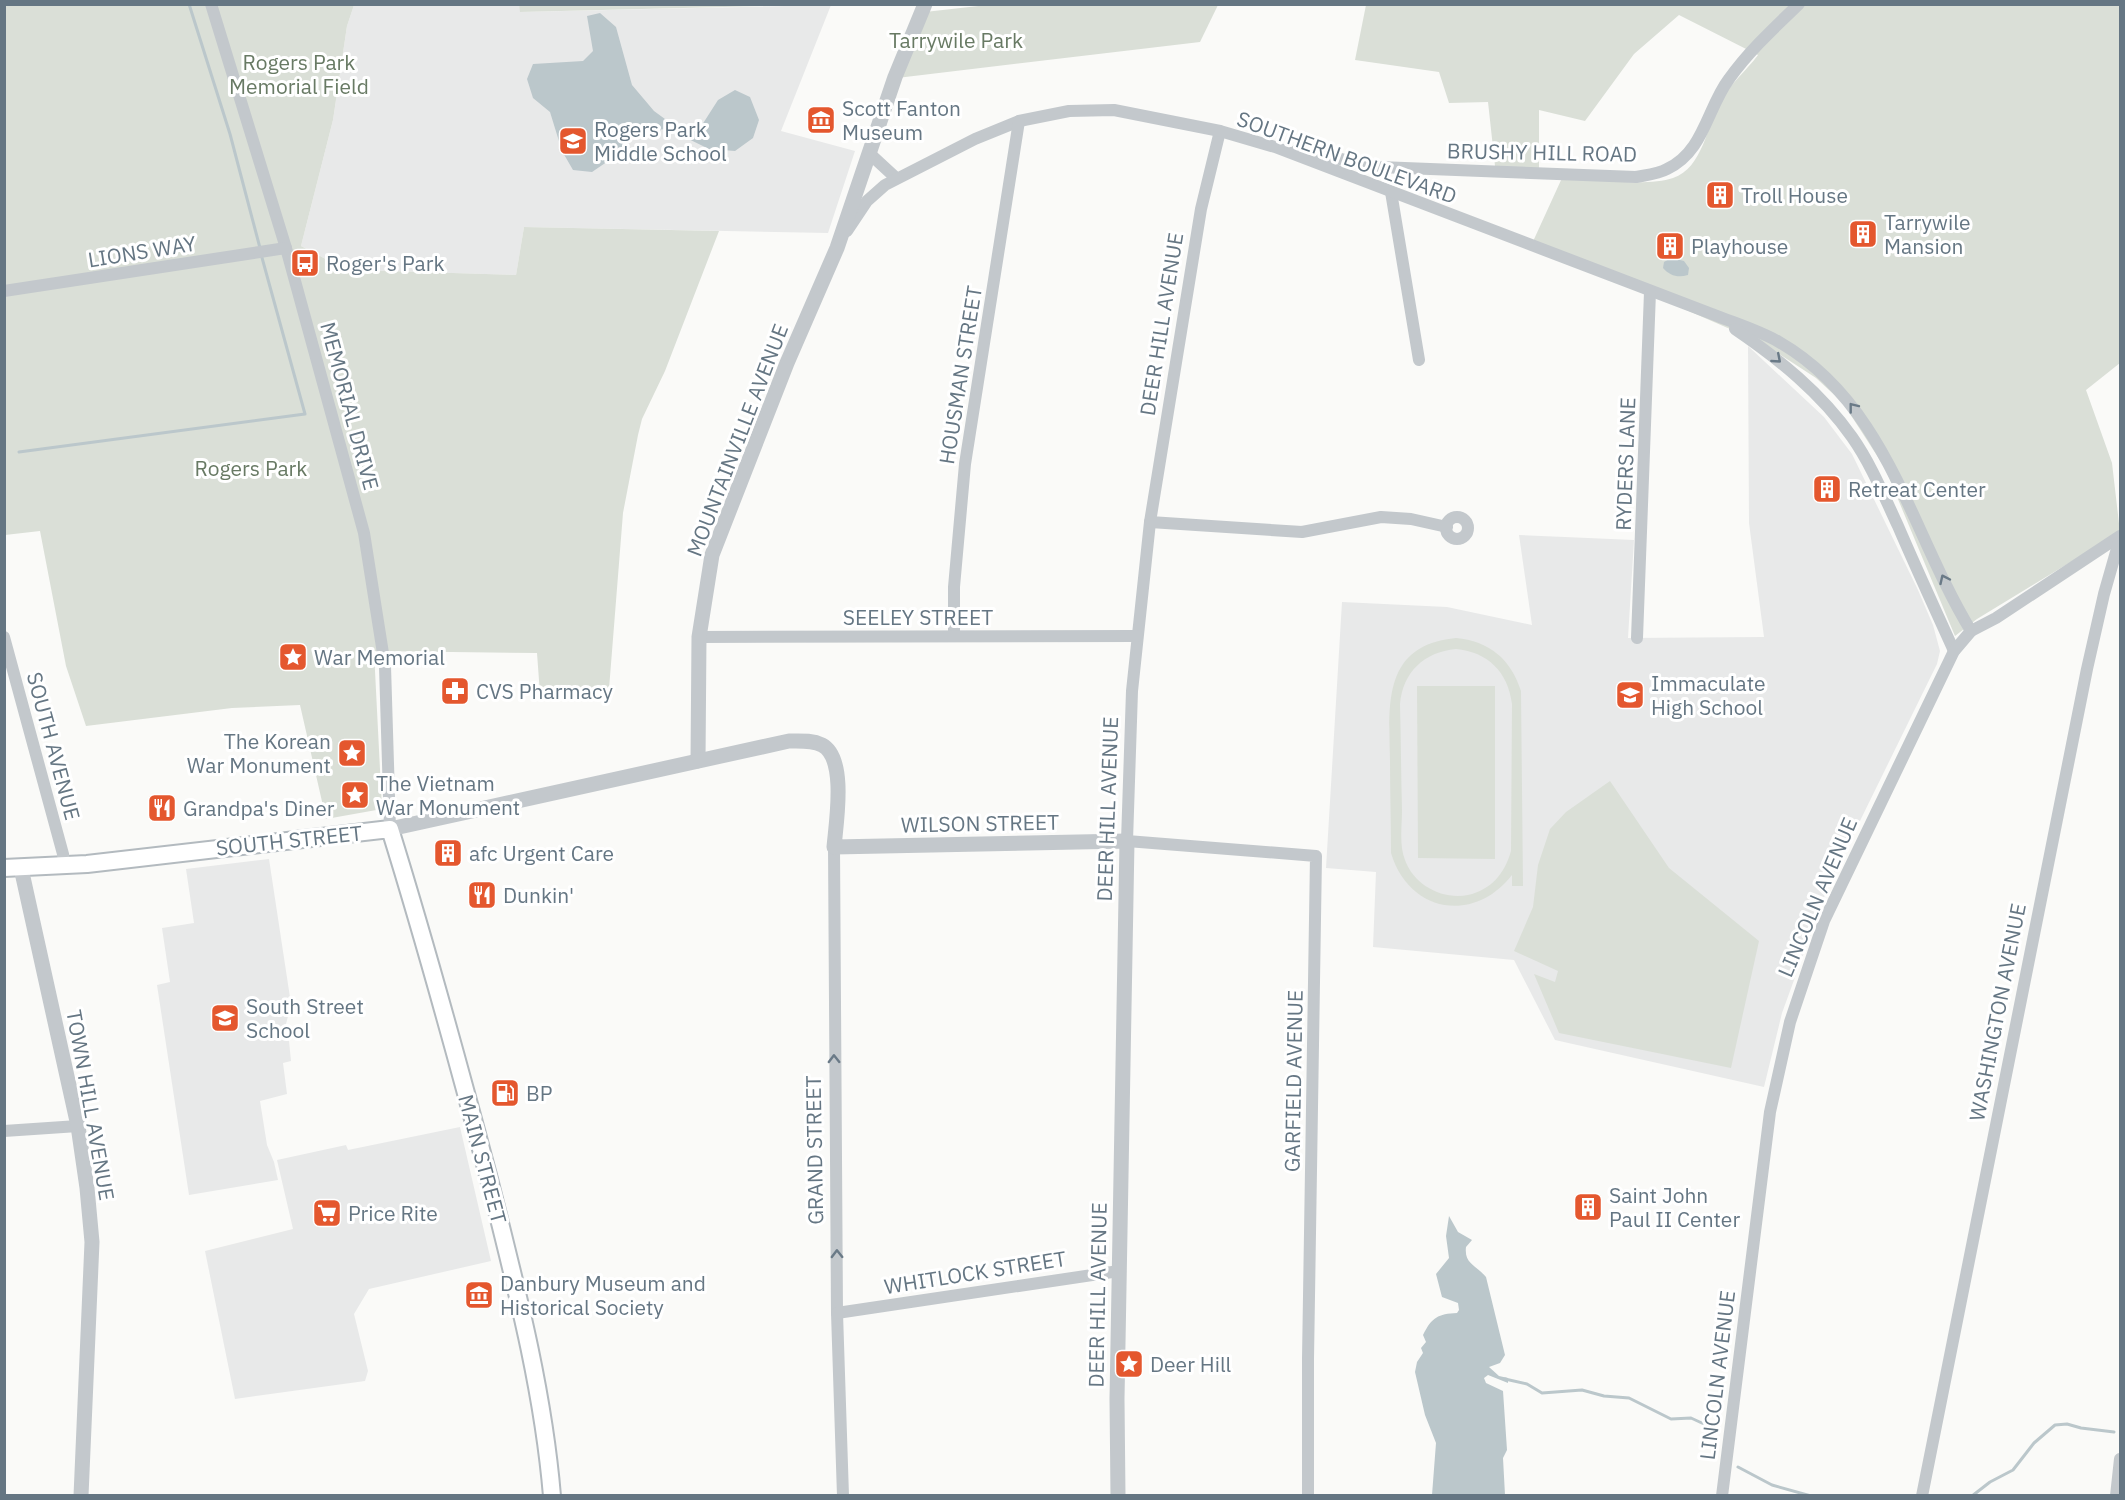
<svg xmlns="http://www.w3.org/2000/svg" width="2125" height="1500" viewBox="0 0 2125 1500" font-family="'IBM Plex Sans',sans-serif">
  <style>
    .built { fill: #e8e9e9 }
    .green { fill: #dadfd7; fill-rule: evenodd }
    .water { fill: #bbc7cb }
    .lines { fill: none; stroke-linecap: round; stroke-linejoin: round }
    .stream { stroke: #bbc7cb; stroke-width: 3 }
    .secondary-casing { stroke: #b3babf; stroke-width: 20 }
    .minor { stroke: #c3c8cc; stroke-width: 12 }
    .tertiary { stroke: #c3c8cc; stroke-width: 15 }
    .secondary { stroke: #fff; stroke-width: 16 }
    .oneway { stroke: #6a7a87 }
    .labels { text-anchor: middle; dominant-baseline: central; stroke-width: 6; stroke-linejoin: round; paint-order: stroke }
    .park-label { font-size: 21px; fill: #687a64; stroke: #fff }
    .poi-label { font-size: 21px; fill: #657683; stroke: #fff; text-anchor: start }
    .street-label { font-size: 21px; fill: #657683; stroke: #fff }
  </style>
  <rect width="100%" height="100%" fill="#fafaf8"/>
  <g class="built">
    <path d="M519,4l2,8 310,-7 -50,126 74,20 -27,82 -304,-6 -8,48 -161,-5 -18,-5 -36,-19 32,-126 14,-94 7,-21z"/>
    <path d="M1748,346l76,71 28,37 66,136 15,35 7,26 -3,13 -108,220 -47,129 -18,74 -209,-47 -41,-80 -141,-13 3,-75 -50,-4 16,-266 105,5 85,18 -13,-90 115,5 -6,98 136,-1 -15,-114z"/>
    <path d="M269,859l22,145 -7,28 5,9 2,20 -8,2 4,31 -27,7 7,44 7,17 4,18 -89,15 -32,-210 13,-3 -8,-54 32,-5 -8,-54z"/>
    <path d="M460,1127l31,134 -122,28 -15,25 14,57 -3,10 -130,18 -30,-148 88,-22 -16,-69 69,-15 2,5z"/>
  </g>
  <g class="green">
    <path d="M519,4h290v1l-289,7z"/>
    <path d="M996,4l222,1 -18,37 -303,36 28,-66z"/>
    <path d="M5,5h349l-7,21 -14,94 -32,126 36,19 18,5 161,5 8,-48 195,4 -54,140 -23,48 -4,16 -15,78 -14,176 -69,5 -3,-41 -163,-2 8,158 -56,10 -26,-114 -68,3 -146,18 -20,-60 -26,-135 -35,4z"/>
    <path d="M1366,5h754v358l-34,27 26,73 8,69 -143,87 -22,17 -70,-168 -42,-65 -27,-25 -54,-35 -119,-52 -113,-43 32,-70c28,1 86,9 111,0 30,-10 34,-53 47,-76 10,-18 26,-31 38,-47l-79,-40 -45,39 -49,67 -46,-11v67l-43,-2 -8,-73 -39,1 -10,-31 -84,-12z"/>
    <path d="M1456,638c33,3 55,21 65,53l2,195h-11v-11c-38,49 -103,38 -121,-22 0,-31 -1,-62 -1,-92 -1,-56 -8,-116 66,-123zM1456,649c32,3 52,23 56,55l-1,147c-6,22 -20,39 -43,44 -26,5 -54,-10 -63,-35 -6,-15 -3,-34 -3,-50 -1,-35 -1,-70 -2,-106 3,-32 24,-52 56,-55z"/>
    <path d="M1417,686h78v173l-77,-1z"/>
    <path d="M1610,781l59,87 90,73 -28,127 -172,-35 -25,-59 21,8 3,-11 -44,-20 19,-44 5,-42 12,-36 16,-17z"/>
  </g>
  <g class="water">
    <path d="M600,13l16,14 16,58 22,26 26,19 11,3 11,-8 16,-25 17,-10 15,7 9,23 -6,18 -18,13 -26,-2 -41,-20 -30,2 -21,24 -25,17 -19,-2 -11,-19 -12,-39 -17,-14 -6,-19 6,-15 50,-3 10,-10 -6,-35z"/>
    <path d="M1671,258l13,3 5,7 -1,7c-10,3 -18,1 -25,-7l1,-6z"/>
    <path d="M1449,1216l9,16 14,8 -6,7c-2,17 10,18 20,30l19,78 -5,8 -11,4 10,9 9,2v5l-20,-8 -4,3 2,5 17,8 4,59 -4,8 2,37h-73l4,-52 -11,-28 -10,-43 2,-10 6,-9 -2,-5 5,-6 -3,-7c9,-18 15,-21 34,-22l2,-3 -1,-7 -16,-6 -6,-23 13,-16 -3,-22z"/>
  </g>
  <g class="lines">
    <g class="stream">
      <path d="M189,4l41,130 30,114"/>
      <path d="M19,452l286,-38 -44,-160"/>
      <path d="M1505,1379l22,5 15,9 40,-3 22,6 25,2 42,21 20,-1 26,12"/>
      <path d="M1738,1467l34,18 39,11"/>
      <path d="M1972,1496l18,-14 23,-12 21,-27 21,-18 12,-1 14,4 33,4"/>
    </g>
    <g class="secondary-casing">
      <path id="secondary" d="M4,868l83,-4 303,-35c36,116 68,233 99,350 26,104 54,209 63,317"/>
    </g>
    <g class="minor">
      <path d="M211,4l75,244 78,285 21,133 5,163"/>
      <path d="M1220,131l-19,78 -51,313 -18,169 -5,150 189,15 -8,503v137"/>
      <path d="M1297,150l82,17 257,10c10,-2 22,-3 31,-8 37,-17 40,-61 62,-90 20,-28 45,-51 70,-75"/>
      <path d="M870,154l26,24"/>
      <path d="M1391,192l28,168"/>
      <path d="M847,231l20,-30 18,-16 90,-46 44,-18 50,-10 45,-1 106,21 55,16 437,167c22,9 46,16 67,28 109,63 131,189 192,289"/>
      <path d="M4,291l282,-43"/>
      <path d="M1735,329c44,30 86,64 117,108 19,27 32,59 46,89 18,42 37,83 56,125"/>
      <circle cx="1457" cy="528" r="11"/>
      <path d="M1150,522l152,10 79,-15 30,2 36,8"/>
      <path d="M954,636v-49l11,-123 54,-343"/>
      <path d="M4,637l59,217 1,12"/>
      <path d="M699,637l438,-1"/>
      <path d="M1637,638l13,-346"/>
      <path d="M834,847l3,466 6,183"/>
      <path d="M4,1131l74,-5"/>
      <path d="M837,1313l282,-42"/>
      <path d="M1722,1496l48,-384 20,-90 34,-101 130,-270 17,-20 25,-13 124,-82"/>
      <path d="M1922,1496l165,-827 17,-75 16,-56"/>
      <path d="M2116,1496l4,-37"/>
    </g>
    <g class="tertiary">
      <path d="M698,761l1,-124 13,-82 75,-192 50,-115 58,-171 30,-73"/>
      <path d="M390,829l399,-88c11,0 23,-1 33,4 25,13 14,78 12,102l293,-6 -10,558 1,97"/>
      <path d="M21,868l57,258 9,62 5,54 -11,254"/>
    </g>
    <use href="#secondary" class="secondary"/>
  </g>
  <defs><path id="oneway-chevron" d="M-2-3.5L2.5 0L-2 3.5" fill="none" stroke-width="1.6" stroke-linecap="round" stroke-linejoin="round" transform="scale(1.5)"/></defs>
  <g class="oneway">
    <use href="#oneway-chevron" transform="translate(1777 359) rotate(41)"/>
    <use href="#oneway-chevron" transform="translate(1853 407) rotate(-128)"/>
    <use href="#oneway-chevron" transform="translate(1944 579) rotate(-115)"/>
    <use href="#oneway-chevron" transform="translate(834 1059) rotate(-91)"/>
    <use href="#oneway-chevron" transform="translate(837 1254) rotate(-91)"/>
  </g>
  <defs>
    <g id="museum-square" transform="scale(1.5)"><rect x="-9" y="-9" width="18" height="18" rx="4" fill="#e4572e" stroke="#fff"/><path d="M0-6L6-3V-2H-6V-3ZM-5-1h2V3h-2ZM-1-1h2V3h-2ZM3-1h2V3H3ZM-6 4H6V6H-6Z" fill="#fff"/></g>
    <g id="school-square" transform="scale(1.5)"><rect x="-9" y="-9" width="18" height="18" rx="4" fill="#e4572e" stroke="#fff"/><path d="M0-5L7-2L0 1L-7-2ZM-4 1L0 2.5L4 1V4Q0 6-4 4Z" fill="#fff"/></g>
    <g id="building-square" transform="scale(1.5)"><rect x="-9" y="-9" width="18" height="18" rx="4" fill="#e4572e" stroke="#fff"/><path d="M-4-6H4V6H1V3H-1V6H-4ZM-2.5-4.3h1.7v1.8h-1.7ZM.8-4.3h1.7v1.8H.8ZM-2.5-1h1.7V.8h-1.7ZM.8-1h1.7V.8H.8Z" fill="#fff"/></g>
    <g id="bus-square" transform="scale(1.5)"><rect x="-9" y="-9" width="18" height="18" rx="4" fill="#e4572e" stroke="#fff"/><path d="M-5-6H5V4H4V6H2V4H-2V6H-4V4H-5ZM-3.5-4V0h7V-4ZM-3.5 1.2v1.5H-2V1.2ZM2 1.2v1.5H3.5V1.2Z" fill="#fff"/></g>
    <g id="sight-square" transform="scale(1.5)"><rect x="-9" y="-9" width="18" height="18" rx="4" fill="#e4572e" stroke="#fff"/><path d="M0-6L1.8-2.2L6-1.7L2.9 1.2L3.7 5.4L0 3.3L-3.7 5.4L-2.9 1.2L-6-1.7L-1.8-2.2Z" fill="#fff"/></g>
    <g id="pharmacy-square" transform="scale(1.5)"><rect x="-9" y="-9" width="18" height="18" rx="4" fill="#e4572e" stroke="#fff"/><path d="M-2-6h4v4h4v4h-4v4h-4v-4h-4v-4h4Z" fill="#fff"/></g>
    <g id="restaurant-square" transform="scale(1.5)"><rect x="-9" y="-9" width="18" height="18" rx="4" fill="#e4572e" stroke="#fff"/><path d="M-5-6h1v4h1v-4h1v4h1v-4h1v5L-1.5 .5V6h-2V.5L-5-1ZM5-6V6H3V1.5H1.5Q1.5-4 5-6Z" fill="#fff"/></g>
    <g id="fuel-square" transform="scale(1.5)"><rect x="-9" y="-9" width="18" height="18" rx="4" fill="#e4572e" stroke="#fff"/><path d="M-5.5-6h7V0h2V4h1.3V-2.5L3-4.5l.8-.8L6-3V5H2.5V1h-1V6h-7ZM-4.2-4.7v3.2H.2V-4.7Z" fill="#fff"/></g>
    <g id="supermarket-square" transform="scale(1.5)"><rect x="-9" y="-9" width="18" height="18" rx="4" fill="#e4572e" stroke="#fff"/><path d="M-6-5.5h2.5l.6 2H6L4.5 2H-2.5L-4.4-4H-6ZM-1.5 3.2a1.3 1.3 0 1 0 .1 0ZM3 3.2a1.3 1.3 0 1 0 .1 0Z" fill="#fff"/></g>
  </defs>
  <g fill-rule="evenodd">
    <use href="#museum-square" x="821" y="120"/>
    <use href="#school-square" x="573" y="141"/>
    <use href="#building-square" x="1720" y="195"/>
    <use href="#building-square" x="1863" y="234"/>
    <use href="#building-square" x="1670" y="246"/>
    <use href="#bus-square" x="305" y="263"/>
    <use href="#building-square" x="1827" y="489"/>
    <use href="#sight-square" x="293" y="657"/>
    <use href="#pharmacy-square" x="455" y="691"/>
    <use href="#school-square" x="1630" y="695"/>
    <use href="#sight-square" x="352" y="753"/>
    <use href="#sight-square" x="355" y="795"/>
    <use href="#restaurant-square" x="162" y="808"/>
    <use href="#building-square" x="448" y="853"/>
    <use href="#restaurant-square" x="482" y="895"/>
    <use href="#school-square" x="225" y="1018"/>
    <use href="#fuel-square" x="505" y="1093"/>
    <use href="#building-square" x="1588" y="1207"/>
    <use href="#supermarket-square" x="327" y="1213"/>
    <use href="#museum-square" x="479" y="1295"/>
    <use href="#sight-square" x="1129" y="1364"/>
  </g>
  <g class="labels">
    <g class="park-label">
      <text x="956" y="40">Tarrywile Park</text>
      <text x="299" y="62">Rogers Park<tspan x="299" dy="24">Memorial Field</tspan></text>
      <text x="251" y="468">Rogers Park</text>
    </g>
    <g class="poi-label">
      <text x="842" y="108">Scott Fanton<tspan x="842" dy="24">Museum</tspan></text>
      <text x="594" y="129">Rogers Park<tspan x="594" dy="24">Middle School</tspan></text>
      <text x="1741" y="195">Troll House</text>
      <text x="1884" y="222">Tarrywile<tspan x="1884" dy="24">Mansion</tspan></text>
      <text x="1691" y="246">Playhouse</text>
      <text x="326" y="263">Roger's Park</text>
      <text x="1848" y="489">Retreat Center</text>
      <text x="314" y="657">War Memorial</text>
      <text x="1651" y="683">Immaculate<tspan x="1651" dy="24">High School</tspan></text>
      <text x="476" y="691">CVS Pharmacy</text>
      <text x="331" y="741" text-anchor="end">The Korean<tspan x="331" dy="24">War Monument</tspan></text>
      <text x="376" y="783">The Vietnam<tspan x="376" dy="24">War Monument</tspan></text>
      <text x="183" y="808">Grandpa's Diner</text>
      <text x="469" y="853">afc Urgent Care</text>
      <text x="503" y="895">Dunkin'</text>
      <text x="246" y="1006">South Street<tspan x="246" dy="24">School</tspan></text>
      <text x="526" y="1093">BP</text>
      <text x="1609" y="1195">Saint John<tspan x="1609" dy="24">Paul II Center</tspan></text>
      <text x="348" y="1213">Price Rite</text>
      <text x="500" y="1283">Danbury Museum and<tspan x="500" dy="24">Historical Society</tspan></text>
      <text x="1150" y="1364">Deer Hill</text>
    </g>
    <g class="street-label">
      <text transform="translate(1542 152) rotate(1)">BRUSHY HILL ROAD</text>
      <text transform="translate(1347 157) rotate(20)">SOUTHERN BOULEVARD</text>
      <text transform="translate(142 251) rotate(-9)">LIONS WAY</text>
      <text transform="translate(1161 324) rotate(-81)">DEER HILL AVENUE</text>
      <text transform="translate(960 375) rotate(-81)">HOUSMAN STREET</text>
      <text transform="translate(350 406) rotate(75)">MEMORIAL DRIVE</text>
      <text transform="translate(737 440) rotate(-69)">MOUNTAINVILLE AVENUE</text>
      <text transform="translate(1625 464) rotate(-88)">RYDERS LANE</text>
      <text x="918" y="617">SEELEY STREET</text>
      <text transform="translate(54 746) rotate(75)">SOUTH AVENUE</text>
      <text transform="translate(1107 809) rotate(-88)">DEER HILL AVENUE</text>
      <text transform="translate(980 823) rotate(-1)">WILSON STREET</text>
      <text transform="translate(289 840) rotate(-6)">SOUTH STREET</text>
      <text transform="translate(1817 897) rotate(-67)">LINCOLN AVENUE</text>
      <text transform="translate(1997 1012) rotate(-79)">WASHINGTON AVENUE</text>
      <text transform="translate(1293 1081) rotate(-89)">GARFIELD AVENUE</text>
      <text transform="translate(91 1105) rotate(80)">TOWN HILL AVENUE</text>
      <text transform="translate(814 1150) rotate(-91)">GRAND STREET</text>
      <text transform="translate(483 1159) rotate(75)">MAIN STREET</text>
      <text transform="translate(975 1272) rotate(-9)">WHITLOCK STREET</text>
      <text transform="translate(1097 1295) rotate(-89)">DEER HILL AVENUE</text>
      <text transform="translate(1717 1375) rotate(-83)">LINCOLN AVENUE</text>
    </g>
  </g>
  <rect width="2125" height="1500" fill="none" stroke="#657683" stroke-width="12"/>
</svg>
